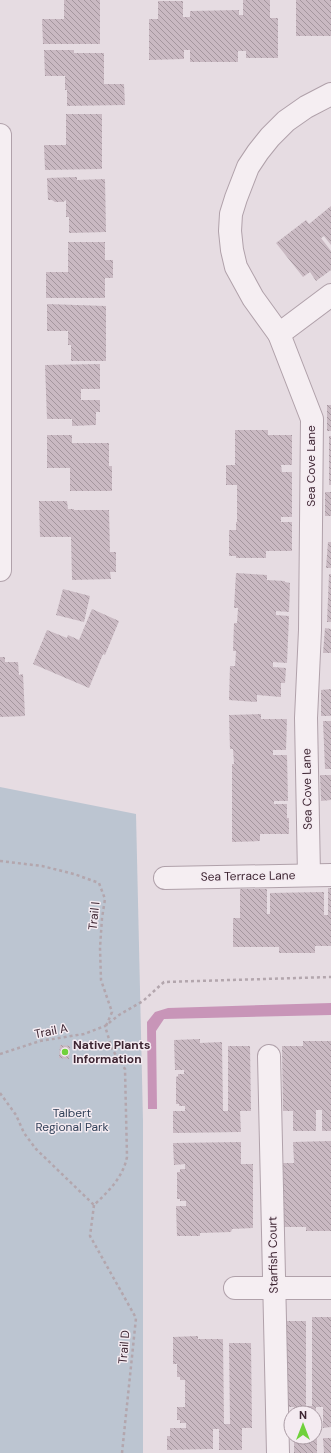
<svg xmlns="http://www.w3.org/2000/svg" width="331" height="1453" viewBox="0 0 331 1453" font-family="'DM Sans',sans-serif">
  <style>
    .green { fill: #bcc5d1 }
    .water { fill: #c895b8 }
    .building { fill: url(#building-back-hatch) }
    .lines { fill: none; stroke-linecap: round; stroke-linejoin: round }
    .minor-casing { stroke: #b0a1aa; stroke-width: 24 }
    .path { stroke: #b3a6ad; stroke-width: 2.5; stroke-dasharray: 3 3; stroke-linecap: butt }
    .minor { stroke: #f5eef2; stroke-width: 22 }
    .poi-dot { fill: #70d13b; stroke: #f4ebf1; stroke-width: 1.5 }
    .labels { text-anchor: middle; dominant-baseline: central; stroke-width: 3; stroke-linejoin: round; paint-order: stroke }
    .street-label { font-size: 12px; fill: #3d2532; stroke: #f4ebf1 }
    .poi-label { font-size: 12px; font-weight: bold; fill: #3d2532; stroke: #f4ebf1; text-anchor: start }
    .park-label { font-size: 12px; fill: #324159; stroke: #f4ebf1 }
  </style>
  <defs>
    <pattern id="building-back-hatch" width="6" height="6" patternUnits="userSpaceOnUse"><rect width="6" height="6" fill="#c9b9c2"/><path d="M-1 5l2 2M0 0l6 6M5-1l2 2" fill="none" stroke="#a4969e"/></pattern>
  </defs>
  <rect width="100%" height="100%" fill="#e6dce2"/>
  <path class="green" d="M0,787l136,27 7,307v332h-143z"/>
  <path class="water" d="M331,1003v12l-167,4 -8,12 1,78h-9l-1,-87 8,-10 13,-4z"/>
  <g class="building">
    <path d="M64,0h36v44h-57l-1,-25h22z"/>
    <path d="M243,0h27v18h8v40h-32v-7h-8v11h-48v-12h-6v9l-35,1v-41h9v-18h25v16h7v-6l49,-1v5h4z"/>
    <rect x="296" y="0" width="35" height="36"/>
    <path d="M44,50h30v3h30v31h20l1,21 -58,1v-16h-2v-14h-20z"/>
    <path d="M66,114h36v55l-57,1 -1,-25h22z"/>
    <path d="M77,177v3l28,-1 1,53 -37,1v-16h-3v-17l-3,2h-8l-3,-2h-4l-1,-22z"/>
    <path d="M331,206v39l-7,-9 -3,2 10,13v19l-15,11 -6,-9 -7,5 -27,-34 30,-23 3,4z"/>
    <path d="M68,242h37v18h8v18h-8v20h-59v-26h22z"/>
    <path d="M47,304l59,2v55h-35v-16h-3v-14h-21z"/>
    <path d="M100,364v25h-19v11h19v12h-4v13l-24,1v-7h-25l-2,-54z"/>
    <rect x="327" y="405" width="4" height="26"/>
    <path d="M235,430h33v5h24v30h-11l1,7h10v45h-11v5h11v29h-26v7h-30v-2h-7v-26h7v-8h1v-37h-11v-20h9z"/>
    <path d="M47,435h25v8h37v23h3v25h-42v-23h-23z"/>
    <rect x="329" y="436" width="2" height="49"/>
    <rect x="325" y="492" width="6" height="24"/>
    <path d="M39,501h28l1,8h6v1h35l1,42h6v20h-6l1,7 -39,1 -1,-43h-31z"/>
    <path d="M328,542h3v26h-5z"/>
    <path d="M236,573l31,2v5l18,1v1l5,1 -1,29 -13,-1v4l13,1 -2,47 -14,-1v5l13,1 -1,15h-4v14l-24,-2v7l-28,-2 1,-34h5l1,-15h-3l1,-28h3l1,-15h-4z"/>
    <path d="M329,574h2v48h-4z"/>
    <path d="M63,589l27,7 -6,26 -28,-7z"/>
    <path d="M92,609l27,12 -14,34 -2,-1 -14,34 -56,-24 14,-34 20,8 1,-3 11,5z"/>
    <path d="M325,628l6,1v24h-8z"/>
    <path d="M0,657h5v5h13l1,13 4,-1 2,42 -25,1z"/>
    <path d="M331,689v27h-10v-26z"/>
    <path d="M261,714v5h26l-1,31h-13v5h14l1,46h-14v3h13v14h2v16h-29v7l-28,1v-78h2l-1,-15h-3l-1,-34z"/>
    <path d="M323,721h8v48h-6z"/>
    <path d="M320,775h11v25l-10,1z"/>
    <path d="M328,888h3v58h-16v7h-36v-6h-46v-29h7v-29h27v25h3v-21l54,-1v23h4z"/>
    <path d="M200,1039v4l22,-1 1,69h5v-65h22l1,65h-11l1,21 -68,1v-22h12v-5h-6v-2h-3v-27l2,-1v-2h6v-4h-9l-1,-30z"/>
    <path d="M303,1041h28v90h-9v-21h-6v21h-23v-20h-10l-1,-65h21z"/>
    <path d="M60,1045l10,1 -1,13 -10,-1z"/>
    <path d="M331,1141v90h-25v-4h-22l-1,-64h11l-1,-21z"/>
    <path d="M241,1142v22h12v64l-21,1 -1,3 -31,1v3h-23l-1,-30h10v-5h-6v-2h-3v-27h3v-3h5v-5l-11,1 -1,-22z"/>
    <path d="M312,1317h19v110l-8,1v-21h-7v6h-22v-6h-11v-86h23v85h6z"/>
    <path d="M198,1336v3h25l1,85h6l-1,-81h22l1,85h-10v22h-23v-21h-6v20l-46,1v-14h3v-8h16v-5h-6v-3h-3v-13h8v-27h-5v-3h-3v-13h-4v-27z"/>
    <path d="M315,1436h2v17h-23v-16z"/>
    <path d="M323,1438h8v15h-7z"/>
  </g>
  <g class="lines">
    <g class="minor-casing">
      <g id="minor">
        <path d="M0,135v435"/>
        <path d="M279,334l52,-39"/>
        <path d="M309,875l-3,-157 4,-88 2,-211 -33,-85 -26,-36 -17,-31 -4,-17 -2,-19 1,-17 5,-16 12,-31 10,-15 12,-15 16,-16 20,-14 25,-13"/>
        <path d="M165,878l166,-3"/>
        <path d="M269,1056l9,397"/>
        <path d="M235,1288h96"/>
      </g>
    </g>
    <g class="path">
      <path d="M0,861l42,5 32,8 25,9 6,16 -3,19 -2,30 1,32 11,32 -6,14"/>
      <path d="M0,1054l40,-13 44,-7 21,-8 14,-11 24,-14 21,-19 167,-5"/>
      <path d="M0,1093l16,22 8,18 12,16 58,56c15,-14 29,-28 33,-48l-2,-88 -13,-20 -7,-23"/>
      <path d="M94,1205l-4,31 46,82 -14,135"/>
    </g>
    <use href="#minor" class="minor"/>
  </g>
  <circle class="poi-dot" cx="65" cy="1052" r="4"/>
  <g class="labels">
    <g class="street-label">
      <text transform="translate(311 466) rotate(-90)">Sea Cove Lane</text>
      <text transform="translate(307 789) rotate(-91)">Sea Cove Lane</text>
      <text transform="translate(248 876) rotate(-1)">Sea Terrace Lane</text>
      <text transform="translate(94 916) rotate(-84)">Trail I</text>
      <text transform="translate(51 1031) rotate(-11)">Trail A</text>
      <text transform="translate(273 1255) rotate(-91)">Starfish Court</text>
      <text transform="translate(124 1347) rotate(-85)">Trail D</text>
    </g>
    <g class="poi-label">
      <text x="73" y="1045">Native Plants<tspan x="73" dy="14">Information</tspan></text>
    </g>
    <g class="park-label">
      <text x="72" y="1113">Talbert<tspan x="72" dy="14">Regional Park</tspan></text>
    </g>
  </g>
  <g transform="translate(303 1425)"><circle r="19" fill="#f4ebf1" stroke="#ab9ca5"/>
  <path d="M0-3L7 15L0 10L-7 15Z" fill="#70d13b"/>
  <text y="-6" font-size="11" font-weight="bold" text-anchor="middle" fill="#3d2532">N</text>
  </g>
</svg>
